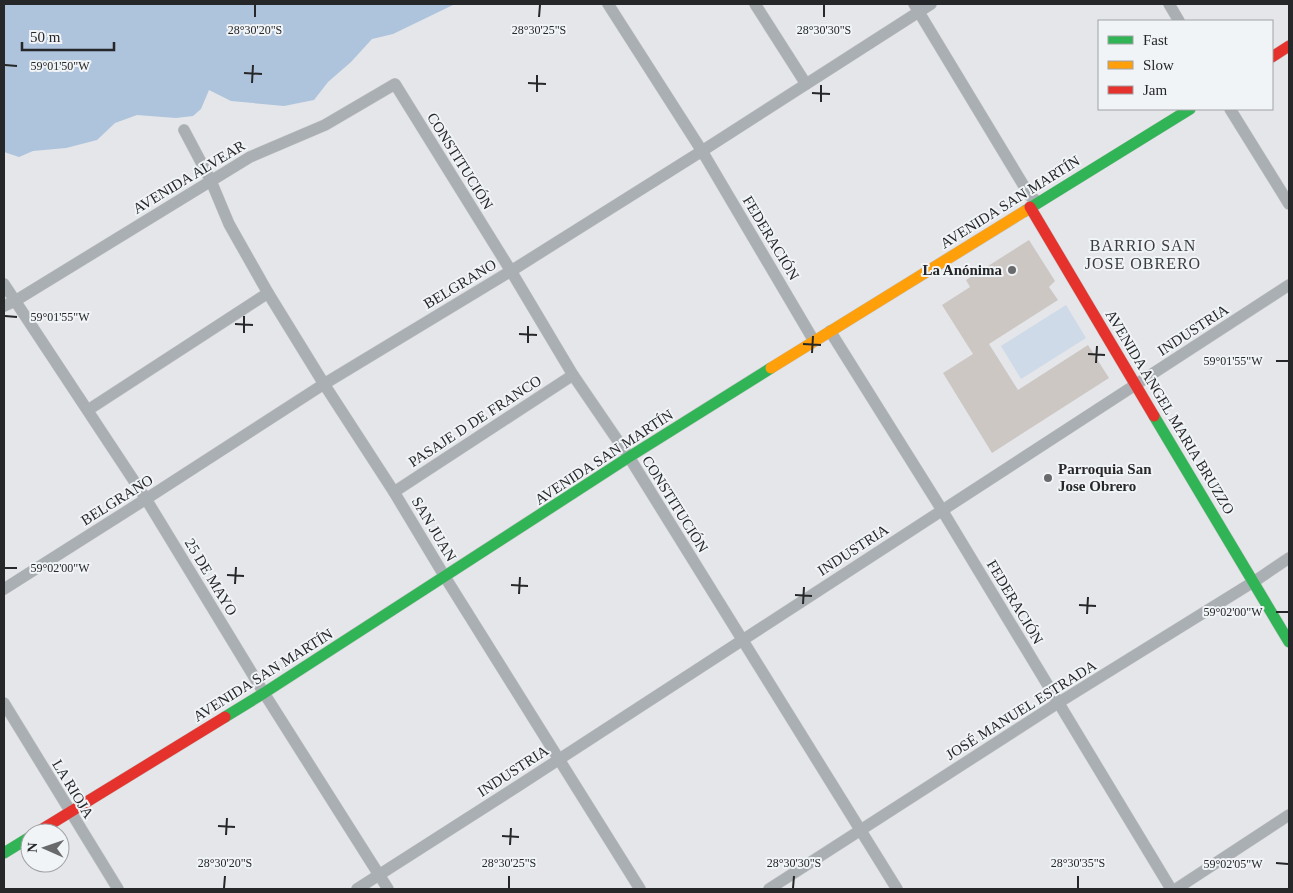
<svg xmlns="http://www.w3.org/2000/svg" width="1293" height="893" viewBox="0 0 1293 893" font-family="Georgia,serif">
  <style>
    .green { fill: #cfdae8 }
    .water { fill: #aec3dc }
    .building { fill: #cdc7c4 }
    .lines { fill: none; stroke-linecap: round; stroke-linejoin: round }
    .street-casing { stroke: #c3c4c5; stroke-width: 12 }
    .fast-casing { stroke: #c3c4c5; stroke-width: 12 }
    .slow-casing { stroke: #c3c4c5; stroke-width: 12 }
    .jam-casing { stroke: #c3c4c5; stroke-width: 12 }
    .street { stroke: #aaafb3; stroke-width: 11 }
    .fast { stroke: #30b455; stroke-width: 11 }
    .slow { stroke: #ff9f0a; stroke-width: 11 }
    .jam { stroke: #e5322d; stroke-width: 11 }
    .ticks { fill: none; stroke: #262728; stroke-width: 2 }
    .poi-dot { fill: #686a6c; stroke: #f1f4f7; stroke-width: 2 }
    .labels { text-anchor: middle; dominant-baseline: central; stroke-width: 4; stroke-linejoin: round; paint-order: stroke }
    .street-label { font-size: 15px; fill: #262728; stroke: #f1f4f7 }
    .poi-label { font-size: 15px; font-weight: bold; fill: #262728; stroke: #f1f4f7; text-anchor: end }
    .neighbourhood-label { font-size: 16px; letter-spacing: 1px; fill: #393b3e; stroke: #f1f4f7 }
    .ticks-label { font-size: 12px; text-anchor: middle; fill: #262728; stroke: #f1f4f7; stroke-width: 4; stroke-linejoin: round; paint-order: stroke }
  </style>
  <rect width="100%" height="100%" fill="#e4e6e9"/>
  <path class="green" d="M1066,305l20,33 -65,41 -20,-33z"/>
  <path class="water" d="M4,4h451l-62,30 -21,5 -21,23 -23,20 -14,18 -30,6 -53,-5 -22,-11 -8,19 -8,7 -17,2 -39,-3 -22,8 -18,17 -31,8 -33,3 -14,6 -15,-5z"/>
  <path class="building" d="M1029,240l26,41 -6,6 9,13 -69,44 29,46 70,-45 21,33 -117,75 -49,-80 30,-19 -31,-49 28,-18 -4,-7z"/>
  <g class="lines">
    <g class="street-casing">
      <g id="street">
        <path d="M608,4l94,147 112,190"/>
        <path d="M755,4l51,80"/>
        <path d="M914,4l116,192 8,6"/>
        <path d="M1169,4l10,17"/>
        <path d="M1230,109l59,95"/>
        <path d="M184,130l27,51 18,43 39,69 56,91 70,108 51,85 195,312"/>
        <path d="M4,284l142,215 118,194 124,196"/>
        <path d="M4,306l11,-5 235,-144 75,-32 70,-41 116,187 62,104 56,82 268,432"/>
        <path d="M830,331l112,179 229,379"/>
        <path d="M88,410l180,-117"/>
        <path d="M394,492l179,-117"/>
        <path d="M4,589l142,-90 178,-115 187,-113 191,-120 229,-147"/>
        <path d="M4,703l114,186"/>
        <path d="M357,889l161,-103 771,-501"/>
        <path d="M769,889l289,-186 200,-124 31,-21"/>
        <path d="M1176,889l113,-74"/>
      </g>
    </g>
    <g class="fast-casing">
      <g id="fast">
        <path d="M1025,211l165,-102"/>
        <path d="M1154,416l135,226"/>
        <path d="M225,717l39,-24 365,-236 142,-89"/>
        <path d="M4,853l26,-16"/>
      </g>
    </g>
    <g class="slow-casing">
      <path id="slow" d="M771,368l254,-157"/>
    </g>
    <g class="jam-casing">
      <g id="jam">
        <path d="M1272,57l17,-11"/>
        <path d="M1030,207l124,209"/>
        <path d="M36,833l189,-116"/>
      </g>
    </g>
    <use href="#street" class="street"/>
    <use href="#fast" class="fast"/>
    <use href="#slow" class="slow"/>
    <use href="#jam" class="jam"/>
  </g>
  <path class="ticks" d="M255,17v-12M539,17l1,-12M824,17v-12M5,65l12,1M244,73l18,1M252,83l1,-18M528,83l18,1M537,92v-17M812,93l18,1M821,102v-17M5,316l12,1M235,324l18,1M244,333v-17M519,334l18,1M528,343v-17M803,344l18,1M812,353l1,-17M1088,354l17,1M1276,361h12M1096,363l1,-17M5,568h12M227,575l17,1M235,584l1,-17M511,585l17,1M519,594l1,-17M795,595l17,1M803,604l1,-17M1079,605l17,1M1276,612h12M1087,614l1,-17M218,826l17,1M226,835l1,-17M502,836l17,1M510,845l1,-17M1276,863l12,1M224,888l1,-12M509,888v-12M793,888l1,-12M1078,888v-12"/>
  <g class="poi-dot">
    <circle cx="1012" cy="270" r="5"/>
    <circle cx="1048" cy="478" r="5"/>
  </g>
  <g class="labels">
    <g class="street-label">
      <text transform="translate(460 161) rotate(58)">CONSTITUCIÓN</text>
      <text transform="translate(189 177) rotate(-31)">AVENIDA ALVEAR</text>
      <text transform="translate(1010 202) rotate(-32)">AVENIDA SAN MARTÍN</text>
      <text transform="translate(771 238) rotate(59)">FEDERACIÓN</text>
      <text transform="translate(460 284) rotate(-31)">BELGRANO</text>
      <text transform="translate(1193 330) rotate(-33)">INDUSTRIA</text>
      <text transform="translate(1170 412) rotate(59)">AVENIDA ANGEL MARIA BRUZZO</text>
      <text transform="translate(475 421) rotate(-33)">PASAJE D DE FRANCO</text>
      <text transform="translate(604 457) rotate(-33)">AVENIDA SAN MARTÍN</text>
      <text transform="translate(117 500) rotate(-32)">BELGRANO</text>
      <text transform="translate(675 504) rotate(58)">CONSTITUCIÓN</text>
      <text transform="translate(434 529) rotate(59)">SAN JUAN</text>
      <text transform="translate(853 550) rotate(-33)">INDUSTRIA</text>
      <text transform="translate(211 577) rotate(59)">25 DE MAYO</text>
      <text transform="translate(1015 602) rotate(59)">FEDERACIÓN</text>
      <text transform="translate(263 675) rotate(-32)">AVENIDA SAN MARTÍN</text>
      <text transform="translate(1021 710) rotate(-32)">JOSÉ MANUEL ESTRADA</text>
      <text transform="translate(513 771) rotate(-33)">INDUSTRIA</text>
      <text transform="translate(73 789) rotate(59)">LA RIOJA</text>
    </g>
    <g class="poi-label">
      <text x="1002" y="270">La Anónima</text>
      <text x="1058" y="469" text-anchor="start">Parroquia San<tspan x="1058" dy="17">Jose Obrero</tspan></text>
    </g>
    <g class="neighbourhood-label">
      <text x="1143" y="245">BARRIO SAN<tspan x="1143" dy="18">JOSE OBRERO</tspan></text>
    </g>
  </g>
  <g class="ticks-label">
    <text x="255" y="34">28°30'20"S</text>
    <text x="539" y="34">28°30'25"S</text>
    <text x="824" y="34">28°30'30"S</text>
    <text x="60" y="70">59°01'50"W</text>
    <text x="60" y="321">59°01'55"W</text>
    <text x="1233" y="365">59°01'55"W</text>
    <text x="60" y="572">59°02'00"W</text>
    <text x="1233" y="616">59°02'00"W</text>
    <text x="225" y="867">28°30'20"S</text>
    <text x="509" y="867">28°30'25"S</text>
    <text x="794" y="867">28°30'30"S</text>
    <text x="1078" y="867">28°30'35"S</text>
    <text x="1233" y="868">59°02'05"W</text>
  </g>
  <rect width="1293" height="893" fill="none" stroke="#262728" stroke-width="10"/>
  <rect x="1098" y="20" width="175" height="90" fill="#f1f4f7" stroke="#a0a2a4"/>
  <rect x="1108" y="36" width="25" height="8" fill="#30b455" stroke="#a0a2a4"/>
  <text x="1143" y="45" font-size="15" fill="#262728">Fast</text>
  <rect x="1108" y="61" width="25" height="8" fill="#ff9f0a" stroke="#a0a2a4"/>
  <text x="1143" y="70" font-size="15" fill="#262728">Slow</text>
  <rect x="1108" y="86" width="25" height="8" fill="#e5322d" stroke="#a0a2a4"/>
  <text x="1143" y="95" font-size="15" fill="#262728">Jam</text>
  <g transform="translate(45 848) rotate(272)"><circle r="24" fill="#f1f4f7" stroke="#a0a2a4"/>
  <path d="M0-4L9 19L0 12L-9 19Z" fill="#686a6c"/>
  <text y="-8" font-size="14" font-weight="bold" text-anchor="middle" fill="#262728">N</text>
  </g>
  <path d="M22 42v8h92v-8" fill="none" stroke="#262728" stroke-width="2.5"/>
  <text x="30" y="42" font-size="15" fill="#262728" stroke="#f1f4f7" stroke-width="4" paint-order="stroke">50 m</text>
</svg>
